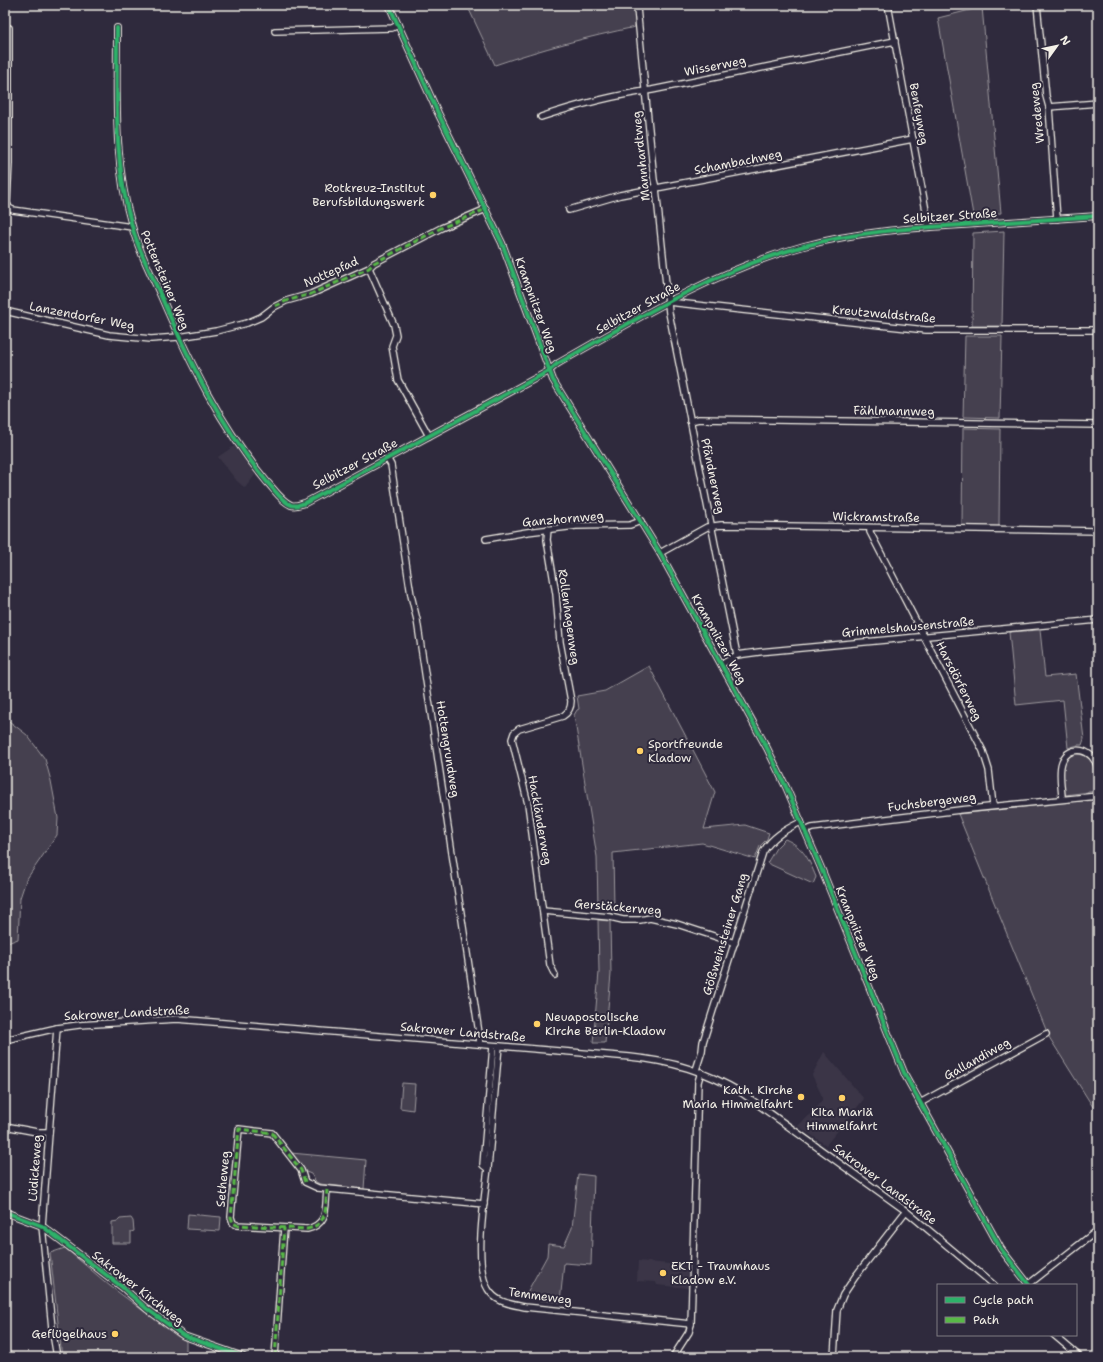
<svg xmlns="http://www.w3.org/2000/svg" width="1103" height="1362" viewBox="0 0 1103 1362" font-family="'Shantell Sans',sans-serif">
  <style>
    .built { fill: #3b3647 }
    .green { fill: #454050; stroke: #9c989c }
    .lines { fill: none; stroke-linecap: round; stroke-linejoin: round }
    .street-casing { stroke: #f4f1e8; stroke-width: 8 }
    .street { stroke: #2f2a3d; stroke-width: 5.5 }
    .quiet { stroke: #58b947; stroke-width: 3; stroke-dasharray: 6 3; stroke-linecap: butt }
    .cycleway-casing { stroke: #2f2a3d; stroke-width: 6 }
    .cycleway { stroke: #2db169; stroke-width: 4 }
    .poi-dot { fill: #ffd166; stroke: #2f2a3d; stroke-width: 1.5 }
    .labels { text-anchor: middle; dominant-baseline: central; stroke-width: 4; stroke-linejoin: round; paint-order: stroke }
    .street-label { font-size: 12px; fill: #f4f1e8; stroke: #2f2a3d }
    .poi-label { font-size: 12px; fill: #f4f1e8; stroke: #2f2a3d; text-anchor: end }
  </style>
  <rect width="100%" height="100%" fill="#2f2a3d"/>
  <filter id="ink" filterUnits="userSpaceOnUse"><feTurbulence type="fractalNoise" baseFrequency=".025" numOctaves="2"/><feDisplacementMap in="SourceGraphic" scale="8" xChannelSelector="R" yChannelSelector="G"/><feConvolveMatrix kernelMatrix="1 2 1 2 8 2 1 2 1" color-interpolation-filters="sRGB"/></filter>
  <g filter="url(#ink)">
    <g class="built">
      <path d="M234,446l21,29 -10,13 -8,-7 -19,-24z"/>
      <path d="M824,1052l40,47 -38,46 -28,-19 20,-20 4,-6v-4l-10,-21z"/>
      <path d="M638,1261l51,5 -1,22 -31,-3 -1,-3 -19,-1z"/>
    </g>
    <g class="green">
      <path d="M467,5h169l-1,22c-47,10 -94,22 -140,38z"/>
      <path d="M982,7l19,206 -28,2 -35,-197z"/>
      <path d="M1004,231l-2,95h-30l1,-93z"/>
      <path d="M965,336h37l-2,82 -37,-1z"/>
      <path d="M963,428l37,1 -1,98 -37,-1z"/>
      <path d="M1040,630l5,47 31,-3 8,65 -2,6h-4l-10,3 -5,-48 -47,5 -7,-73z"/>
      <path d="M649,666l66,126 -11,37 41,-4 24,8 -2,6 -7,7 -5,13 -53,-16 -89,10 1,56 -16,-1 -1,-51 -23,-142 3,-5 2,-1 -2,-13 28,-5z"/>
      <path d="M5,718l22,17 18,24 6,22 7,37 -1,17 -31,45 -6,18 -2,41 -13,5z"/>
      <path d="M1075,754c23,0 20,20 22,37l-32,4c-2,-14 -9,-37 10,-41z"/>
      <path d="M1098,799v316l-49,-78 -91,-223z"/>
      <path d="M785,839c19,8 24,21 31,38l-3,7 -46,-21 9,-15z"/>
      <path d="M598,920l12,1 1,53 -6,69h-12l6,-71z"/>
      <path d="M402,1083l13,1 -2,26 -13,-2z"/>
      <path d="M291,1153l75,7 -2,29 -44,-5 -4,-2 -5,-8 -5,-2z"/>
      <path d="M578,1174l16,2 -3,89 -27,-2 -4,39 -36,-4 23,-42 1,-12 16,2 8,-18z"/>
      <path d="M188,1214l33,3 -1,14 -33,-2z"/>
      <path d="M131,1218l2,3 1,10 -3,1v11h-19v-21l6,-1 2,-2z"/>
      <path d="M65,1248l45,38 67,50 9,5v16h-124l-12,-104z"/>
    </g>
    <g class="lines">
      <g class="street-casing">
        <g id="street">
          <path d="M389,5l49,108 64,130 51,137 107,173 107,195 19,39 35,81 84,207 96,174 28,36"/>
          <path d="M640,5l-3,3 17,172 2,8 13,125 68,342"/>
          <path d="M888,5l41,222"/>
          <path d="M1037,5l9,91 3,11 8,112"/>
          <path d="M9,28v135l-2,40 2,5 4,2 119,17"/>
          <path d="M117,28c0,66 -4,134 15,198 6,24 19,47 29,70 29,67 59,129 106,186 7,7 14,19 24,23 5,2 9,-1 14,-2l244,-132 8,-7c79,-45 159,-94 247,-118 52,-14 105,-18 158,-21 46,-3 91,-6 136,-9"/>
          <path d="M275,31l117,-3 6,-3"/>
          <path d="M1049,107l49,-4"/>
          <path d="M541,117c36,-12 74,-22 111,-27l243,-49"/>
          <path d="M569,210l51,-15 293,-56"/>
          <path d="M369,268l25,57 2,10 -4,11 6,34 31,56"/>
          <path d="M668,302l258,28h172"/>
          <path d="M5,311l104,24 42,4 28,-2 37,-6 31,-8 14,-6 13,-10 12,-6 25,-7 58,-26 5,-5 67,-35 45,-19"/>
          <path d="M690,421l9,-2 399,6"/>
          <path d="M387,458l4,7 20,130 6,25 62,413 1,11"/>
          <path d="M870,528v4l113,219 6,19 4,36"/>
          <path d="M548,529l-1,11 9,54 4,48 11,59c0,7 -2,11 -8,15l-44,13 -5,4 -2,6 16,65 22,161 5,10"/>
          <path d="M486,539l41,-7 49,-6 54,-1 11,-4"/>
          <path d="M660,553l47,-26 14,-2 377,6"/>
          <path d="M722,664l15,-9 22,-3 339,-32"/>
          <path d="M1062,799c0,-11 -4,-26 0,-37 7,-19 33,-14 36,8"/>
          <path d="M805,831l7,-3 148,-18 138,-14"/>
          <path d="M543,911l67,6 13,3h17l10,-2 27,6 58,19"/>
          <path d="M5,1040l52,-12 22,-3 98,-6 453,38c41,4 76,14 112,36l164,118 88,74"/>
          <path d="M499,1046c-4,41 -7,81 -11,122 -3,29 -15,97 0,121 8,14 23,15 37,18l166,17"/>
          <path d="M696,1070l6,-19 1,-9 60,-190c9,-15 23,-23 38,-30"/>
          <path d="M920,1103l126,-69"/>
          <path d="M5,1126l32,6h12"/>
          <path d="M488,1169l-5,-4 10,-119"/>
          <path d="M327,1190c-2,17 2,34 -20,39l-70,-4 -4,-2 -2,-6 8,-88 33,4 29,37 4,12 13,6 166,16"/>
          <path d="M5,1212l37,14 80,61 25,22 37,27 60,21"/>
          <path d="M1029,1284l69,-54"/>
          <path d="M1054,1335l26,22"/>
          <path d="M57,1357l-5,-29 -10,-102 15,-198"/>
          <path d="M275,1357l9,-129"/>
          <path d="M673,1357l16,-25 2,-8 7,-242 3,-10"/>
          <path d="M834,1357l3,-47 6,-15 12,-18 51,-66"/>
        </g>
      </g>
      <use href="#street" class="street"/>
      <g class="quiet">
        <path d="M275,306l11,-5 25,-7 58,-26 5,-5 67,-35 45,-19"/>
        <path d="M305,1182l-4,-12 -29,-37 -33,-4 -8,88 2,6 4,2 70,4c22,-5 18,-22 20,-39"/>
        <path d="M275,1357l9,-129"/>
      </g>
      <g class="cycleway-casing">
        <g id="cycleway">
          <path d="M389,5l49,108 64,130 51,137 107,173 107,195 19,39 35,81 84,207 96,174 28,36"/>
          <path d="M117,28c0,66 -4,134 15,198 6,24 19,47 29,70 29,67 59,129 106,186 7,7 14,19 24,23 5,2 9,-1 14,-2l244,-132 8,-7c79,-45 159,-94 247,-118 52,-14 105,-18 158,-21 46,-3 91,-6 136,-9"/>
          <path d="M5,1212l37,14 80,61 25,22 37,27 60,21"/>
        </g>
      </g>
      <use href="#cycleway" class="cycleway"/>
    </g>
  </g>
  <g class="poi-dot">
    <circle cx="433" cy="195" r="4"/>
    <circle cx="640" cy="751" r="4"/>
    <circle cx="537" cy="1024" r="4"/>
    <circle cx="801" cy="1097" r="4"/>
    <circle cx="842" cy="1098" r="4"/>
    <circle cx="663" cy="1273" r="4"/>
    <circle cx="115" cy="1334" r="4"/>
  </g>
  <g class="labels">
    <g class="street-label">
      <text transform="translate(715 66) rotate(-11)">Wisserweg</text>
      <text transform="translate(1037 113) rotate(-96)">Wredeweg</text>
      <text transform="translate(919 114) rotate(80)">Benfeyweg</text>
      <text transform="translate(641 156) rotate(-96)">Mannhardtweg</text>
      <text transform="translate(738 162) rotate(-11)">Schambachweg</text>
      <text transform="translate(950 216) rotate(-4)">Selbitzer Straße</text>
      <text transform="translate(331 272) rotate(-24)">Nottepfad</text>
      <text transform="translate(165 280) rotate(67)">Pottensteiner Weg</text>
      <text transform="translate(536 305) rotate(70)">Krampnitzer Weg</text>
      <text transform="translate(638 308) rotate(-29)">Selbitzer Straße</text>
      <text transform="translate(884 314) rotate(5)">Kreutzwaldstraße</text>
      <text transform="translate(82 316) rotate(11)">Lanzendorfer Weg</text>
      <text transform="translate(894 411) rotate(1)">Fählmannweg</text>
      <text transform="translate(355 464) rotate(-28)">Selbitzer Straße</text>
      <text transform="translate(713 476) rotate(78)">Pfändnerweg</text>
      <text transform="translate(876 517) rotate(1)">Wickramstraße</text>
      <text transform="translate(563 519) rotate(-5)">Ganzhornweg</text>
      <text transform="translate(569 617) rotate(82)">Rollenhagenweg</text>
      <text transform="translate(908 627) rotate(-5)">Grimmelshausenstraße</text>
      <text transform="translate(719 639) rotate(61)">Krampnitzer Weg</text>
      <text transform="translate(959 681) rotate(63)">Harsdörferweg</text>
      <text transform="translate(448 749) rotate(81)">Hottengrundweg</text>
      <text transform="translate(932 802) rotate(-7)">Fuchsbergeweg</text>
      <text transform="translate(540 820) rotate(80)">Hackländerweg</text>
      <text transform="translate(618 907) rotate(5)">Gerstäckerweg</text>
      <text transform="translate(858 933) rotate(68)">Krampnitzer Weg</text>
      <text transform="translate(725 934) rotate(-73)">Gößweinsteiner Gang</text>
      <text transform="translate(127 1013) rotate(-3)">Sakrower Landstraße</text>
      <text transform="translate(463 1032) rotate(5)">Sakrower Landstraße</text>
      <text transform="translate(977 1059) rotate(-29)">Gallandiweg</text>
      <text transform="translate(35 1168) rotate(-86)">Lüdickeweg</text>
      <text transform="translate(223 1179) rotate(-85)">Setheweg</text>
      <text transform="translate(885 1184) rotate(37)">Sakrower Landstraße</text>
      <text transform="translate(138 1288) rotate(38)">Sakrower Kirchweg</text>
      <text transform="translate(540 1296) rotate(8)">Temmeweg</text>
    </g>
    <g class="poi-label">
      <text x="425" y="188">Rotkreuz-Institut<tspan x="425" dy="14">Berufsbildungswerk</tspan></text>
      <text x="648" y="744" text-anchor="start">Sportfreunde<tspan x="648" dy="14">Kladow</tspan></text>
      <text x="545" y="1017" text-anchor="start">Neuapostolische<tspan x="545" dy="14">Kirche Berlin-Kladow</tspan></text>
      <text x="793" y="1090">Kath. Kirche<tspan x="793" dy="14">Maria Himmelfahrt</tspan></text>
      <text x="842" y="1112" text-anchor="middle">Kita Mariä<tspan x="842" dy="14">Himmelfahrt</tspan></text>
      <text x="671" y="1266" text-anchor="start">EKT - Traumhaus<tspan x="671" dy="14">Kladow e.V.</tspan></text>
      <text x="107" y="1334">Geflügelhaus</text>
    </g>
  </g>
  <rect width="1103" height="1362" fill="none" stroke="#2f2a3d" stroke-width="20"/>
  <rect x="10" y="10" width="1083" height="1342" fill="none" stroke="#f4f1e8" stroke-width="1.5" filter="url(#ink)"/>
  <rect x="937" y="1284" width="140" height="52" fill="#2f2a3d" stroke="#7e7a81"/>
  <rect x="945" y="1297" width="20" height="6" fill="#2db169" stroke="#7e7a81"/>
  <text x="973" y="1304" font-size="12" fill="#f4f1e8">Cycle path</text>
  <rect x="945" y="1317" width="20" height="6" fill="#58b947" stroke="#7e7a81"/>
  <text x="973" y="1324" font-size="12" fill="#f4f1e8">Path</text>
  <g transform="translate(1057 46) rotate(57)" stroke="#2f2a3d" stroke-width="3" paint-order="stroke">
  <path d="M0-3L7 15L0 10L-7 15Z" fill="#f4f1e8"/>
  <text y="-6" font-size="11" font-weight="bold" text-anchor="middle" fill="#f4f1e8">N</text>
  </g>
</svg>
